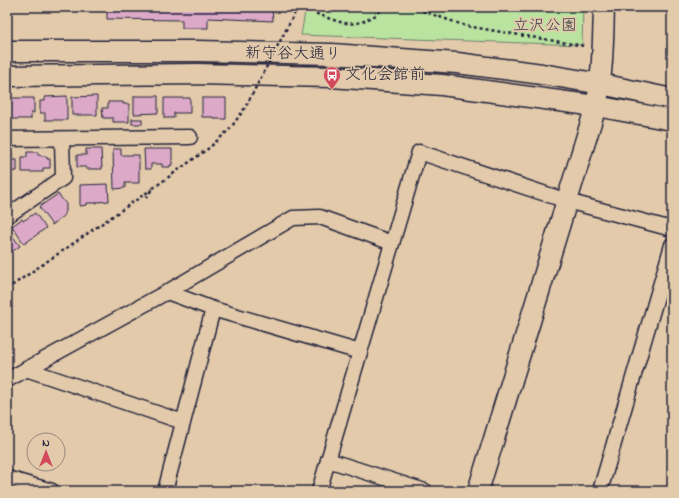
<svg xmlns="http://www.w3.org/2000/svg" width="679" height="498" viewBox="0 0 679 498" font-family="'Indie Flower','Klee One',sans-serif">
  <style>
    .green { fill: #bae39f; stroke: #6e826d }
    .building { fill: #dcaac8; stroke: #22223b }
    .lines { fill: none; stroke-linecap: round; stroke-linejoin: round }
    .street-casing { stroke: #22223b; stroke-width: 17 }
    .secondary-casing { stroke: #22223b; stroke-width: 23 }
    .path { stroke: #22223b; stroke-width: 2.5; stroke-dasharray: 3 3; stroke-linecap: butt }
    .street { stroke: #e2caab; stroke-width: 14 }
    .secondary { stroke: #e2caab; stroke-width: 20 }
    .path-bridge { stroke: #22223b; stroke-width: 2.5; stroke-dasharray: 3 3; stroke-linecap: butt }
    .labels { text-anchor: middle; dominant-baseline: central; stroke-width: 3.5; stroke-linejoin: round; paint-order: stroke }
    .park-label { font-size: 16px; fill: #393f4a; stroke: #e2caab }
    .street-label { font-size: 16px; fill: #22223b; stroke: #e2caab }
    .poi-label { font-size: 16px; fill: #22223b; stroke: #e2caab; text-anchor: start }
  </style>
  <rect width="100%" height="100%" fill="#e2caab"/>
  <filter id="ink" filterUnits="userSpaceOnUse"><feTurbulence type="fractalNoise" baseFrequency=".025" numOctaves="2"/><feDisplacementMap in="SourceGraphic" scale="8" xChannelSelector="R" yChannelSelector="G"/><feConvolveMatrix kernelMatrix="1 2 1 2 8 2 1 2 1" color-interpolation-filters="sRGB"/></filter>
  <g filter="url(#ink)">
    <path class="green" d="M306,7h277l-1,38 -281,-10z"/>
    <g class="building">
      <path d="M107,7h165l1,14 -65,-3v10h-26v-8l-75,-1z"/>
      <path d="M67,96v24h-22v-7h-5v-12h5v-4z"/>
      <path d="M97,96v19h-25v-18z"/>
      <path d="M134,96h24v17l-24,1z"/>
      <path d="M8,98h26v15h-3v6h-23z"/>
      <path d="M164,98h26v15h-16v5h-10z"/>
      <path d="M202,98h24v21h-12v-2h-12z"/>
      <path d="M108,102h15v2h6v18h-16v-4h-10l-1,-10h6z"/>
      <rect x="132" y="119" width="10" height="5"/>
      <path d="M86,149h15l1,20h-16v-2h-9v-12h9z"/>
      <path d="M113,149h8v6h18v28h-14v5l-11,1z"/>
      <path d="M144,149h28v16h-2v2h-8v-3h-11v5h-6z"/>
      <path d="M7,152h5v8h5v11l-10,1z"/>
      <path d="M27,152h11v3l9,2v2h3v9h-7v4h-21v-15h5z"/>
      <path d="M108,184l1,17 -12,1v1h-10v2l-7,1v-21z"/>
      <path d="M58,194l8,10v7l-2,5 -12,9 -13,-18z"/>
      <path d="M35,213l11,15 -22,16 -12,-18 10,-7 1,2z"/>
      <path d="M7,232l2,3 2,-1 9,12 -13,9z"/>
    </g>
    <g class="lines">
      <g class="street-casing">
        <g id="street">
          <path d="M7,139l183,-2"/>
          <path d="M7,216l56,-38 -1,-39"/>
          <path d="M167,292l46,17 147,43"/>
          <path d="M26,369l157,53"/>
          <path d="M7,380l160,-88 126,-74 27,-1 72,26"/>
          <path d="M328,460l97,31"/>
          <path d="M7,478l45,13"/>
          <path d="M165,491l48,-182"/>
          <path d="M319,491l100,-339 148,49 105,28"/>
          <path d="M600,491l72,-246"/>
        </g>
      </g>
      <g class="secondary-casing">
        <g id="secondary">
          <path d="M7,51h191l134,3 125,9 85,11 59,10 71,15"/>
          <path d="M7,76l191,-2 133,3 111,8 154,21 76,14"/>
          <path d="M478,491l118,-385c7,-33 7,-66 8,-99"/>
        </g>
      </g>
      <g class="path">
        <path d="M316,7l1,7c18,6 33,15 51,5 7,-3 11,-5 14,-12"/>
        <path d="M411,7l55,19 119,20"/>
        <path d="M7,289l145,-100"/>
      </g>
      <use href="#street" class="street"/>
      <use href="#secondary" class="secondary"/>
      <path class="path-bridge" d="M146,198l6,-9 57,-41 21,-19 15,-21 53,-101"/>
    </g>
  </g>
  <defs>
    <g id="bus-pin" transform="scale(0.9)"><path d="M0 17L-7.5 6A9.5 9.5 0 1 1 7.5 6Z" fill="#d1495b" stroke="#e2caab"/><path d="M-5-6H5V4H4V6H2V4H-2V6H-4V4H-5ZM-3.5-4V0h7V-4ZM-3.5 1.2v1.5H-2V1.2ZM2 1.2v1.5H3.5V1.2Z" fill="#fff"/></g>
  </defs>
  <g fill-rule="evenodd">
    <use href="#bus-pin" x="332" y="75"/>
  </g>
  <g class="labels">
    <g class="park-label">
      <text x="545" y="26">立沢公園</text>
    </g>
    <g class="street-label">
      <text transform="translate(293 54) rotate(1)">新守谷大通り</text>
    </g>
    <g class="poi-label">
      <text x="345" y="75">文化会館前</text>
    </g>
  </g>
  <rect width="679" height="498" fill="none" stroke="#e2caab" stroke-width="24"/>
  <rect x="12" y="12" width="655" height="474" fill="none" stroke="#22223b" stroke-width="1.5" filter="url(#ink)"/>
  <g transform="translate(46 452)"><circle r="19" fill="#e2caab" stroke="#95877e"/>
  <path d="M0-3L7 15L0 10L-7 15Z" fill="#d1495b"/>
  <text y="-6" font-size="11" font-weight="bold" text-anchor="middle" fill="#22223b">N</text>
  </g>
</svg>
